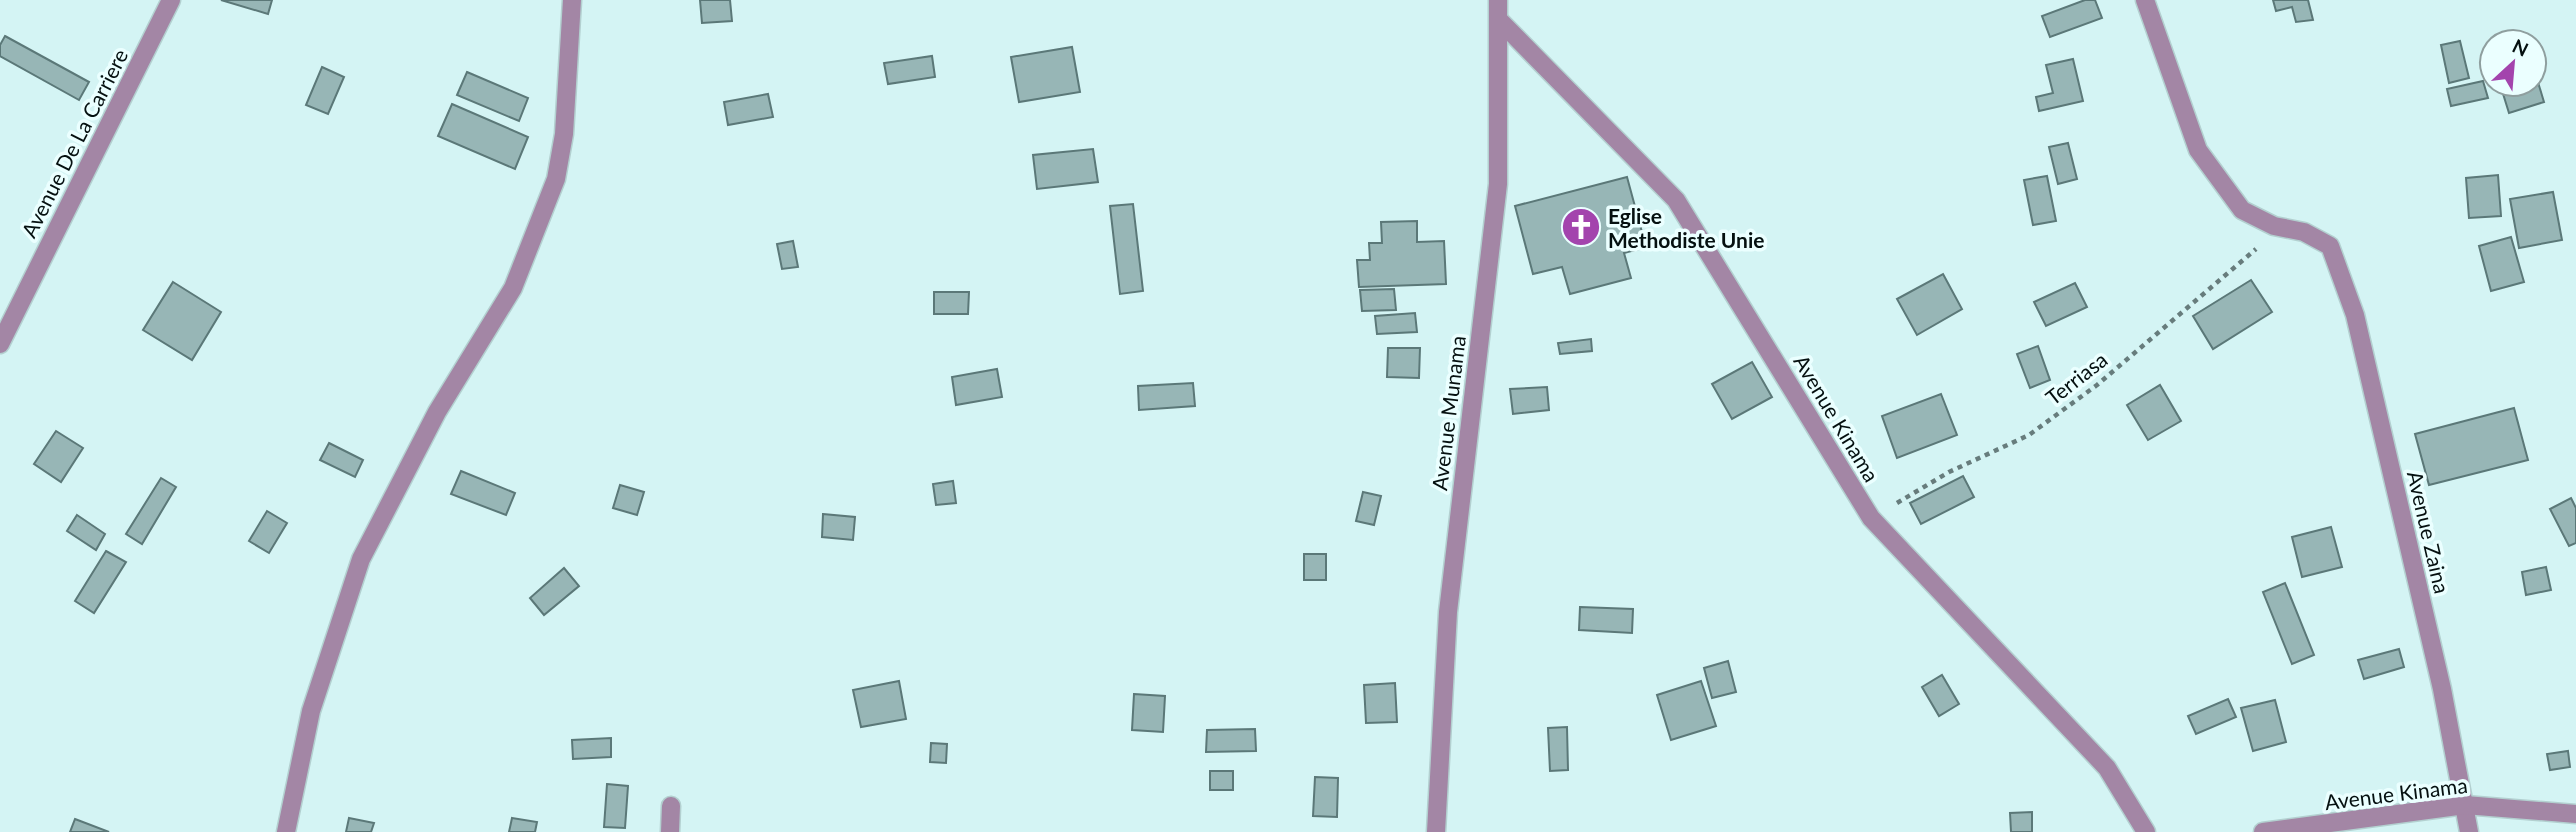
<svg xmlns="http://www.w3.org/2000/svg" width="2576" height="832" viewBox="0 0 2576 832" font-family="Lato,sans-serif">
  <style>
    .building { fill: #97b6b6; stroke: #5b7878; stroke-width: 2 }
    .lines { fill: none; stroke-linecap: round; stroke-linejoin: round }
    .minor-casing { stroke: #b3d0d0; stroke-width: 21 }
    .path { stroke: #677c7c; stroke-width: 4.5; stroke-dasharray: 5 5; stroke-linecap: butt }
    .minor { stroke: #a386a5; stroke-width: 18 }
    .labels { text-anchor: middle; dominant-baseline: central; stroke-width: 7; stroke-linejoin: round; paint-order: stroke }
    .street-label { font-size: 21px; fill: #051010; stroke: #ebffff }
    .poi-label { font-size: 21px; font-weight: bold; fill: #051010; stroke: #ebffff; text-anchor: start }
  </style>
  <rect width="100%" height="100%" fill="#d4f4f4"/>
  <g class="building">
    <path d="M221,0h51l-4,14z"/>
    <path d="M700,0h30l2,21 -30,2z"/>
    <path d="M2085,0h10l7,18 -52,19 -8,-21z"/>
    <path d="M2273,0h35l5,20 -17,2 -4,-15 -16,4z"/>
    <path d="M5,36l84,46 -10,18 -79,-44v-11z"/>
    <path d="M2460,41l9,37 -20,5 -8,-38z"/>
    <path d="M1072,47l8,45 -61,10 -8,-45z"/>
    <path d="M932,56l3,21 -47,7 -4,-21z"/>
    <path d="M2073,59l10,42 -44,10 -3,-14 17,-4 -7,-28z"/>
    <path d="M322,67l22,10 -16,37 -22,-9z"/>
    <path d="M2534,69l10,33 -35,11 -9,-29h34z"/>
    <path d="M467,72l61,26 -9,23 -62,-26z"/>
    <path d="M2483,81l5,17 -37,8 -4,-17z"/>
    <path d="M768,94l5,23 -45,8 -4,-23z"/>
    <path d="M452,104l76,33 -13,32 -77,-33z"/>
    <path d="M2068,143l9,36 -19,5 -9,-37z"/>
    <path d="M1093,149l5,33 -61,7 -4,-34z"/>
    <path d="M2498,175l3,41 -32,2 -3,-40z"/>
    <path d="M2047,176l9,45 -23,4 -9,-45z"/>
    <path d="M1627,177l19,70 -22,6 7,25 -61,16 -8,-27 -29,7 -18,-68z"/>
    <path d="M2553,192l9,48 -43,8 -9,-49z"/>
    <path d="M1133,204l10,87 -23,3 -10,-88z"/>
    <path d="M1417,221v21l27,-1 2,43 -87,3 -2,-27h13l-1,-17h13l-1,-21z"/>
    <path d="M2511,237l13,45 -33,9 -12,-45z"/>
    <path d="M793,241l5,26 -16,2 -5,-25z"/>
    <path d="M1943,274l19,35 -45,26 -20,-36z"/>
    <path d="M2251,280l21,32 -59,37 -20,-33z"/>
    <path d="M173,282l48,30 -29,48 -49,-30z"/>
    <path d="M2075,283l12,24 -41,19 -12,-24z"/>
    <path d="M1394,289l2,21 -34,1 -2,-21z"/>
    <path d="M934,292h35l-1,22h-34z"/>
    <path d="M1415,313l2,19 -40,2 -2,-18z"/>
    <path d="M1591,339l1,12 -32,3 -2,-11z"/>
    <path d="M2038,346l12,34 -20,8 -13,-34z"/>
    <path d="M1388,348h32l-1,30 -32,-1z"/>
    <path d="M1752,362l20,35 -40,22 -20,-35z"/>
    <path d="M997,369l5,28 -46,8 -4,-28z"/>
    <path d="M1193,383l2,23 -56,4 -1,-24z"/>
    <path d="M2160,385l21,36 -33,19 -21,-35z"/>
    <path d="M1547,387l2,23 -36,4 -3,-25z"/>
    <path d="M1941,394l16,41 -60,23 -15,-42z"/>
    <path d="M2514,408l14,52 -99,25 -14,-51z"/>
    <path d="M56,431l27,17 -22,34 -27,-18z"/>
    <path d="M329,443l34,17 -8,17 -35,-17z"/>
    <path d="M461,471l54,22 -9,22 -55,-21z"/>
    <path d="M1963,476l11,21 -53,27 -11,-21z"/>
    <path d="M161,478l15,9 -34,57 -16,-10z"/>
    <path d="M953,481l3,22 -20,2 -3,-21z"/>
    <path d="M620,485l24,7 -7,23 -24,-7z"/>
    <path d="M1363,492l18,4 -7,29 -18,-4z"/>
    <path d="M2571,498l5,10v35l-7,3 -19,-37z"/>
    <path d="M267,511l20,12 -18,30 -20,-12z"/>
    <path d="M823,514l32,3 -2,23 -31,-3z"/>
    <path d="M77,515l28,19 -9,16 -29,-19z"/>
    <path d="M2331,527l11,40 -40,10 -10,-40z"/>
    <path d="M106,551l20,11 -32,51 -19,-12z"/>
    <rect x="1304" y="554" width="22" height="26"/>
    <path d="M2546,567l5,23 -25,5 -4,-23z"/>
    <path d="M564,568l15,18 -35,29 -14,-17z"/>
    <path d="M2285,583l29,72 -22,9 -29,-72z"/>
    <path d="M1580,607l53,2 -1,24 -53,-3z"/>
    <path d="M2399,649l5,18 -40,12 -6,-19z"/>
    <path d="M1728,661l8,31 -24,6 -8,-30z"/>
    <path d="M1942,675l17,29 -20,12 -17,-29z"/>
    <path d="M899,681l7,38 -45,8 -8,-37z"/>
    <path d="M1701,681l15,45 -45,14 -14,-45z"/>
    <path d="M1395,683l2,39 -31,1 -2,-38z"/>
    <path d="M1134,694l31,2 -2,36 -31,-2z"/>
    <path d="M2228,699l8,18 -40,17 -8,-18z"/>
    <path d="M2275,700l11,42 -33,9 -12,-43z"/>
    <path d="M1567,727l1,43 -18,1 -2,-43z"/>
    <path d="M1255,729l1,22 -50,1 1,-22z"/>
    <path d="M611,738v19l-38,2 -1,-19z"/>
    <path d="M931,743l16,1 -1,19 -16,-1z"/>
    <path d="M2568,751l2,16 -20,3 -3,-16z"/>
    <rect x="1210" y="771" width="23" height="19"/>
    <path d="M1315,777l23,1 -1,39 -24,-1z"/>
    <path d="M607,784l21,2 -3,42 -21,-1z"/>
    <path d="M2032,812v20h-21l-1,-19z"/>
    <path d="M349,818l25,5 -3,9h-25z"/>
    <path d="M512,818l25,4 -2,10h-26z"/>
    <path d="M75,819l34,13h-39z"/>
  </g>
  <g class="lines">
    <g class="minor-casing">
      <g id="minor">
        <path d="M2145,0l53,150 44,60 32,16 30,6 26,14 25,69 87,374 27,143"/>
        <path d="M1500,21l176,179 195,318 236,250 39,64"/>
        <path d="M0,344l171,-344"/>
        <path d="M286,832l25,-121 50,-152 76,-147 76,-124 43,-109 8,-45 8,-134"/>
        <path d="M670,832l1,-26"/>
        <path d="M1436,832l12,-220 50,-428v-184"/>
        <path d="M2263,832l202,-27 111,9"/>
      </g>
    </g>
    <path class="path" d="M1897,503l52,-31 80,-37 68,-50 159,-136"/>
    <use href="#minor" class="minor"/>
  </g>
  <defs>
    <g id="church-disc" transform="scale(2.0125)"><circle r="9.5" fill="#a344ad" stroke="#ebffff"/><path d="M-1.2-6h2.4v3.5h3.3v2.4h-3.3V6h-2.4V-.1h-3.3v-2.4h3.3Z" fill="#fff"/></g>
  </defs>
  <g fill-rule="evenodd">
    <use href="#church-disc" x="1581" y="227"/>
  </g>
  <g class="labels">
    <g class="street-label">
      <text transform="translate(74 143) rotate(-63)">Avenue De La Carriere</text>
      <text transform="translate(2076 378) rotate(-38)">Terriasa</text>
      <text transform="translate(1448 413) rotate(-83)">Avenue Munama</text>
      <text transform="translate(1837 418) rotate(59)">Avenue Kinama</text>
      <text transform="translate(2429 532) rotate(77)">Avenue Zaina</text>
      <text transform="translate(2396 793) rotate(-7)">Avenue Kinama</text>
    </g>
    <g class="poi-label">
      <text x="1608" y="215">Eglise<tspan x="1608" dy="24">Methodiste Unie</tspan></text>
    </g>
  </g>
  <g transform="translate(2513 63) rotate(26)"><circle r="33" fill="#ebffff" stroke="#8f9f9f" stroke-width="2"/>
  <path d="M0-5L12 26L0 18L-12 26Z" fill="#a344ad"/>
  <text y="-10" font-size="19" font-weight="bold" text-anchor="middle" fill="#051010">N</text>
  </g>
</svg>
